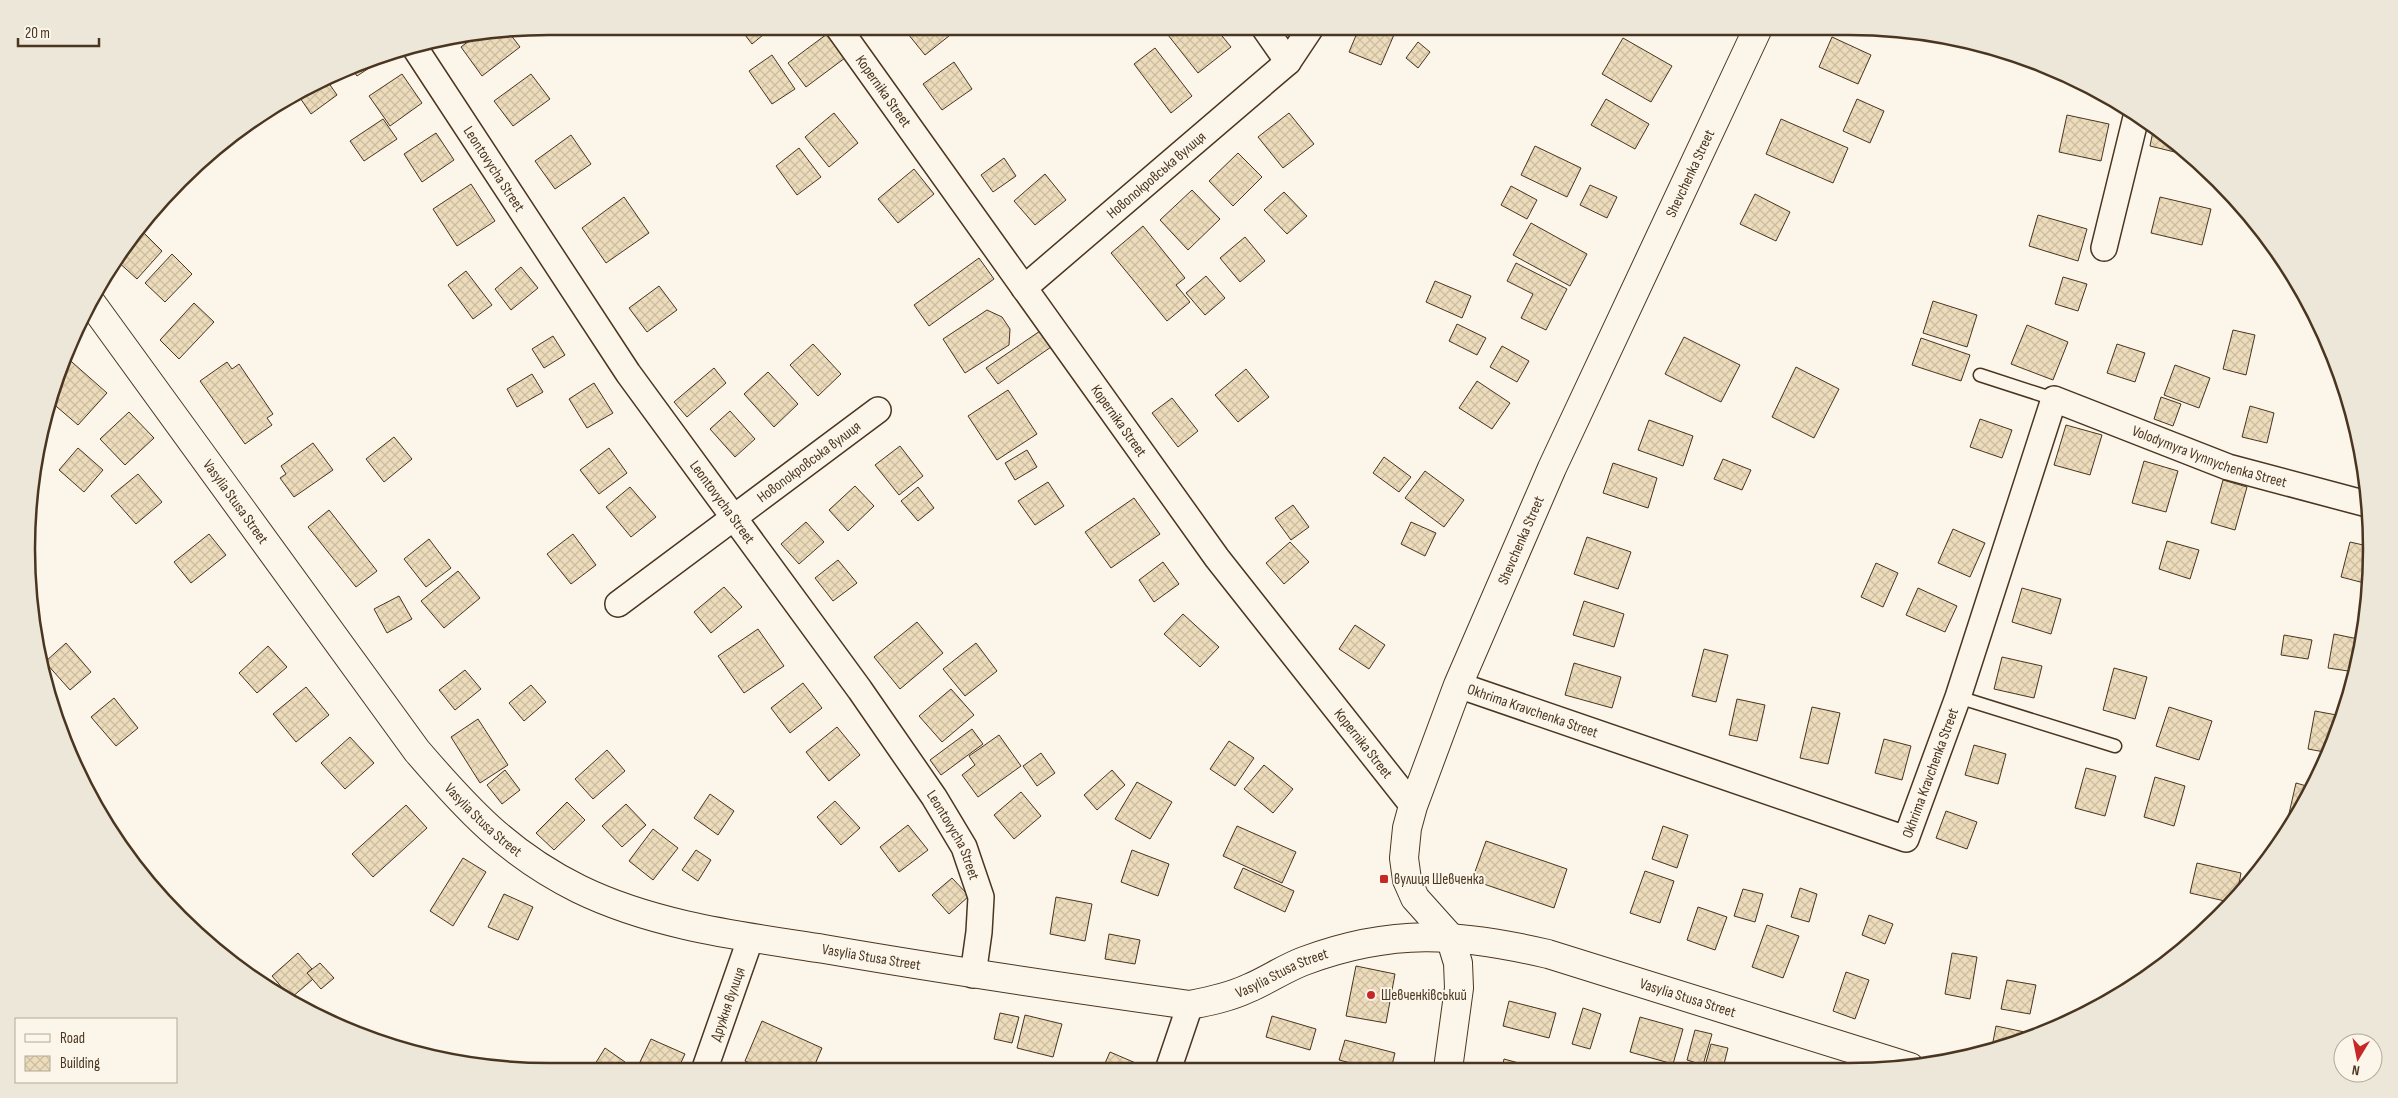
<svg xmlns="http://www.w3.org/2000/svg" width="2398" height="1098" viewBox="0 0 2398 1098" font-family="'Sofia Sans Condensed',sans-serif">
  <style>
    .building { fill: url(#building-cross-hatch); stroke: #4a3520 }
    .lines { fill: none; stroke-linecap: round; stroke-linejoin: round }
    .lane-casing { stroke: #4a3520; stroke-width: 15 }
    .street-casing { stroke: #4a3520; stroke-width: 28 }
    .secondary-casing { stroke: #4a3520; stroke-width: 30 }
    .lane { stroke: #fbf6e9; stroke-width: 12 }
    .street { stroke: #fbf6e9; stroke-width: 25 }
    .secondary { stroke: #fbf6e9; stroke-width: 28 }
    .poi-dot { fill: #c62828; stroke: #fbf6e9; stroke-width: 2 }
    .labels { text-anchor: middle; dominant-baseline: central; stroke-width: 4; stroke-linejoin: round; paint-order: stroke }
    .street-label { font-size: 15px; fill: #4a3520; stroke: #fbf6e9 }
    .poi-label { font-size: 15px; fill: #4a3520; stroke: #fbf6e9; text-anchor: start }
    .rim { fill: none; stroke: #4a3520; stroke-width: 2.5 }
  </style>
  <defs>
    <pattern id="building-cross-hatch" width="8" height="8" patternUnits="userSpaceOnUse" patternTransform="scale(1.25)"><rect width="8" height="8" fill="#ecdcbc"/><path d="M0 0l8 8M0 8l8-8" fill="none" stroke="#ccbda1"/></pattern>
  </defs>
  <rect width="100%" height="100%" fill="#fbf6e9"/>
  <g class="building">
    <path d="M738,26h36l-22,18z"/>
    <path d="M908,26h50l1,2 -34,27 -21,-26z"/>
    <path d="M1180,26h34l17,21 -33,26 -30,-38z"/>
    <path d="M1360,26h27l9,4 -15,35 -32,-13z"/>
    <path d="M1438,26h19l-7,9z"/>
    <path d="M507,30l13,17 -38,29 -21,-29 18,-14z"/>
    <path d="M831,31l18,24 -43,32 -18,-24z"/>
    <path d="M1832,37l39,18 -13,29 -39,-17z"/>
    <path d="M1623,38l49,28 -21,36 -49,-28z"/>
    <path d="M1418,42l12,10 -12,16 -12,-10z"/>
    <path d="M1155,48l37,48 -21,17 -37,-49z"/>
    <path d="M387,52l2,3 -32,21 -6,-8z"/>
    <path d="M772,55l23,34 -23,15 -23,-33z"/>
    <path d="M954,62l18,27 -30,21 -19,-26z"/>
    <path d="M402,74l20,29 -32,23 -21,-30z"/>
    <path d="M531,74l19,25 -37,27 -19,-25z"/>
    <path d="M326,79l11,16 -26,19 -15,-22z"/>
    <path d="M1606,99l43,25 -14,25 -44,-24z"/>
    <path d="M1857,99l27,12 -14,32 -27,-12z"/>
    <path d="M834,113l24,30 -29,24 -24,-30z"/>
    <path d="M1289,113l25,31 -31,24 -25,-31z"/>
    <path d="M2067,115l42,9 -8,37 -42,-9z"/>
    <path d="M383,119l14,20 -33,22 -14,-20z"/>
    <path d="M1781,119l67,29 -15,35 -67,-29z"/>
    <path d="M2154,126l33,28v1l-37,-9z"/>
    <path d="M436,133l18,27 -32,22 -18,-28z"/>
    <path d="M571,135l20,29 -36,25 -20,-28z"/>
    <path d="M1535,146l46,22 -14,29 -46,-22z"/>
    <path d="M799,148l22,29 -24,18 -21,-29z"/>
    <path d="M1238,153l24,24 -29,29 -24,-25z"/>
    <path d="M1004,158l12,18 -23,16 -12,-17z"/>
    <path d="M914,169l20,25 -36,29 -20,-24z"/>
    <path d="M1045,174l21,26 -31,25 -21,-24z"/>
    <path d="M471,184l24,37 -38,25 -24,-37z"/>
    <path d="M1590,185l27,12 -10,21 -27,-13z"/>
    <path d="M1511,186l26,14 -10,19 -26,-14z"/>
    <path d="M1192,190l28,29 -32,31 -28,-30z"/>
    <path d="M1284,192l23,24 -20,18 -23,-24z"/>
    <path d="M1755,194l35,18 -14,29 -36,-17z"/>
    <path d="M624,197l25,36 -43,30 -24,-35z"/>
    <path d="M2160,197l51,12 -9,36 -51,-12z"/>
    <path d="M2038,215l49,14 -9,32 -49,-15z"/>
    <path d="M1531,223l56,31 -17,32 -57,-31z"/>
    <path d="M1143,226l42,52 -9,7 14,17 -23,19 -56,-68z"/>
    <path d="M139,228l23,23 -25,28 -21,-19z"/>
    <path d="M1245,237l20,24 -25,21 -20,-24z"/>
    <path d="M172,254l20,20 -27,28 -20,-19z"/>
    <path d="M979,258l15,21 -65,47 -15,-21z"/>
    <path d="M1516,263l51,26 -21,41 -25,-12 12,-24 -26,-13z"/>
    <path d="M521,267l17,21 -27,22 -16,-21z"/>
    <path d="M466,271l26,34 -19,14 -25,-34z"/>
    <path d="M1206,276l19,22 -20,17 -19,-22z"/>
    <path d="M2063,277l24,7 -9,27 -23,-7z"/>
    <path d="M1435,281l36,15 -9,22 -36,-16z"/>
    <path d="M659,286l18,24 -30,22 -18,-24z"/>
    <path d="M1933,301l44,14 -10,32 -44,-14z"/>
    <path d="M194,303l20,19 -35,37 -19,-19z"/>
    <path d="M987,310l15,7 8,12 -1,16 -44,28 -22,-34z"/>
    <path d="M1457,324l29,14 -9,17 -28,-14z"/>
    <path d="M2027,325l41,17 -15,38 -42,-16z"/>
    <path d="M2233,330l22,5 -9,40 -23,-6z"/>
    <path d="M1040,331l11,16 -53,37 -12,-16z"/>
    <path d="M553,336l12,19 -21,13 -12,-19z"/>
    <path d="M1684,337l56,28 -19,37 -56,-28z"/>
    <path d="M1921,338l49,17 -9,26 -49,-16z"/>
    <path d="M813,344l28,30 -23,22 -28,-31z"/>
    <path d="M2117,344l28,9 -10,29 -28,-9z"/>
    <path d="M1502,346l27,15 -12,21 -27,-15z"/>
    <path d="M64,355l43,38 -29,32 -28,-24z"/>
    <path d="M227,362l5,7 7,-5 34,50 -6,4 5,7 -27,19 -45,-63z"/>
    <path d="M2175,365l35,13 -11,30 -35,-13z"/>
    <path d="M1796,367l43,22 -25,49 -42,-21z"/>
    <path d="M714,368l12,15 -39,34 -13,-15z"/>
    <path d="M1246,369l23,28 -31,25 -23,-27z"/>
    <path d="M768,372l30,32 -24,23 -30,-33z"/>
    <path d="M532,374l11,18 -26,15 -10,-18z"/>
    <path d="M1477,381l33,22 -18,26 -33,-21z"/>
    <path d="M594,383l19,30 -26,15 -18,-29z"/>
    <path d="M1008,390l29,44 -40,26 -29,-44z"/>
    <path d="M2161,397l20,7 -8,22 -19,-7z"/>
    <path d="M1172,398l26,33 -20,16 -26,-34z"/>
    <path d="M2250,406l24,7 -7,30 -25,-6z"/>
    <path d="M730,411l25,28 -20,18 -25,-28z"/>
    <path d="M129,412l25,26 -29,27 -25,-26z"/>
    <path d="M1980,419l32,11 -10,28 -32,-11z"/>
    <path d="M1649,420l44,16 -10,30 -45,-16z"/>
    <path d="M2066,425l36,10 -12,40 -36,-10z"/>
    <path d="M394,437l18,22 -28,23 -18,-23z"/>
    <path d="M313,443l20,27 -39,27 -14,-19 6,-4 -5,-8z"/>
    <path d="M900,446l23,30 -24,19 -24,-30z"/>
    <path d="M78,448l25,22 -19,22 -25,-22z"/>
    <path d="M609,448l18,25 -28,21 -19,-24z"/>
    <path d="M1027,450l10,17 -22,13 -10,-17z"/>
    <path d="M1384,457l27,20 -12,15 -26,-19z"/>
    <path d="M1723,459l28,11 -9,20 -28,-11z"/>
    <path d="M2144,461l34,10 -12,41 -34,-9z"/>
    <path d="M1613,463l44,15 -9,30 -45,-15z"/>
    <path d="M1425,471l39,29 -20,27 -39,-29z"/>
    <path d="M138,474l24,28 -26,22 -25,-28z"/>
    <path d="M2223,480l24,7 -12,43 -24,-7z"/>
    <path d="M1048,482l16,24 -29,19 -17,-24z"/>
    <path d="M855,486l19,20 -26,25 -19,-21z"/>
    <path d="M630,487l26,30 -25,20 -25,-30z"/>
    <path d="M918,487l16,21 -16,13 -17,-20z"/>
    <path d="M1134,498l26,36 -49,34 -26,-36z"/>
    <path d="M1293,505l16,22 -18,13 -16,-22z"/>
    <path d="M329,510l48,61 -21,16 -48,-60z"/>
    <path d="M806,522l18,20 -25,22 -18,-20z"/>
    <path d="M1411,522l25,11 -11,23 -24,-12z"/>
    <path d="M1953,529l32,14 -15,34 -32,-14z"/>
    <path d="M209,534l17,21 -35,28 -17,-21z"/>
    <path d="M573,534l23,31 -25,19 -24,-30z"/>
    <path d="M1587,537l44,15 -13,37 -44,-15z"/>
    <path d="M429,539l22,29 -25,19 -22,-28z"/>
    <path d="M2167,541l32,9 -9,29 -31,-10z"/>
    <path d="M1290,542l19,20 -25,22 -18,-21z"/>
    <path d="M2350,542l22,5 -4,37 -27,-7z"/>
    <path d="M838,560l19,23 -24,18 -18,-23z"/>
    <path d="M1163,562l16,22 -25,18 -15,-22z"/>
    <path d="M1876,563l22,10 -15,34 -22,-10z"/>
    <path d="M458,571l22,27 -36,30 -23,-27z"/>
    <path d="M724,587l18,20 -31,26 -17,-21z"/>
    <path d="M1918,588l39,18 -12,26 -39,-17z"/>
    <path d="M2022,588l39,11 -10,35 -39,-12z"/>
    <path d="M399,596l13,23 -25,14 -13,-24z"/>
    <path d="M1584,601l40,13 -10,33 -41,-12z"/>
    <path d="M1183,614l36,33 -19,20 -36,-33z"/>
    <path d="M917,622l26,31 -43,36 -26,-32z"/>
    <path d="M1355,625l30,20 -16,24 -30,-20z"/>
    <path d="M758,629l26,37 -40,27 -26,-37z"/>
    <path d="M2334,634l29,6 -8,32 -27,-4z"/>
    <path d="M2284,635l28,5 -4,19 -27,-4z"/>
    <path d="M66,643l25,29 -21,18 -25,-28z"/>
    <path d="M976,643l21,28 -32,25 -22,-27z"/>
    <path d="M268,646l19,21 -30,26 -18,-20z"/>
    <path d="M1704,649l24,6 -12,47 -24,-6z"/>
    <path d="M2002,657l40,9 -8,32 -40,-9z"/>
    <path d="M1574,663l47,14 -9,31 -47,-13z"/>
    <path d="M2114,668l33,9 -12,42 -32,-9z"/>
    <path d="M465,670l16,19 -26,21 -16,-20z"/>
    <path d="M803,683l19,25 -32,25 -19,-25z"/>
    <path d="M531,685l15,17 -22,19 -15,-18z"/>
    <path d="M306,687l23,28 -33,27 -23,-28z"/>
    <path d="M951,689l23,26 -32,27 -23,-26z"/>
    <path d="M114,698l24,30 -22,18 -25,-29z"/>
    <path d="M1737,699l28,6 -8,36 -28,-6z"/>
    <path d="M1812,707l28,6 -12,51 -28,-6z"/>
    <path d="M2169,707l43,14 -13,39 -43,-14z"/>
    <path d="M2315,711l27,5 -12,37 -22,-4z"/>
    <path d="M478,719l30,46 -28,18 -29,-46z"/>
    <path d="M837,727l23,28 -31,26 -23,-29z"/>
    <path d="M972,729l11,15 -42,31 -11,-15z"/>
    <path d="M999,735l22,31 -43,31 -16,-22 13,-10 -6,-9z"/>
    <path d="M350,737l24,26 -29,26 -24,-26z"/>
    <path d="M1884,739l27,7 -9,34 -27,-7z"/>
    <path d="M1229,741l25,17 -19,28 -25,-17z"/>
    <path d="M1974,745l32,9 -8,30 -33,-9z"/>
    <path d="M607,750l18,21 -32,28 -18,-20z"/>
    <path d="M1041,753l14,20 -18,13 -14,-20z"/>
    <path d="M1264,765l29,24 -20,24 -29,-24z"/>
    <path d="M2086,768l30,8 -11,40 -30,-8z"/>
    <path d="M505,770l15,20 -18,14 -15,-19z"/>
    <path d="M1112,770l13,15 -28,25 -13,-15z"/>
    <path d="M2155,777l30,9 -11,40 -30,-9z"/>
    <path d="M1137,782l35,20 -22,37 -35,-20z"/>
    <path d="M2296,783l14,4 -18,32 -4,-1z"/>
    <path d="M1021,792l20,24 -27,23 -20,-24z"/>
    <path d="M710,794l24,17 -16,24 -24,-17z"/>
    <path d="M835,801l25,27 -19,17 -24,-28z"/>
    <path d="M567,802l18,18 -31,30 -18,-17z"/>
    <path d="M626,804l20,21 -24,22 -20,-21z"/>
    <path d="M406,805l21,23 -54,49 -21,-23z"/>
    <path d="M1946,811l31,11 -10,27 -31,-11z"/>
    <path d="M908,825l20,25 -29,22 -19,-25z"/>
    <path d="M1237,826l59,26 -14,31 -59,-27z"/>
    <path d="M1663,826l25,9 -11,33 -25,-9z"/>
    <path d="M653,829l25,19 -25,32 -24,-19z"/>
    <path d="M1486,841l81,28 -13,39 -82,-28z"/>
    <path d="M696,850l15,10 -13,21 -16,-11z"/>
    <path d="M1132,850l37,14 -11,32 -37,-14z"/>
    <path d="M463,858l23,14 -33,54 -23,-15z"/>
    <path d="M2197,863l44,10 -4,21 -8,8 -39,-9z"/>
    <path d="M1243,868l51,23 -9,21 -51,-24z"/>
    <path d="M1645,871l29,10 -14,42 -30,-10z"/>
    <path d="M952,878l17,18 -20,18 -17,-19z"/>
    <path d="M1800,888l17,6 -8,28 -18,-5z"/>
    <path d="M1743,889l20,5 -8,28 -21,-6z"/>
    <path d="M504,894l29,13 -15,33 -30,-13z"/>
    <path d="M1056,897l36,7 -7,37 -35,-7z"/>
    <path d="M1698,907l29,10 -12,33 -28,-10z"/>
    <path d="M1869,915l24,9 -8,20 -23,-9z"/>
    <path d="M1767,925l32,11 -16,42 -31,-11z"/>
    <path d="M1109,934l31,6 -5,24 -30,-5z"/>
    <path d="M298,953l14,16 -5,4 6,6 -22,19 -19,-22z"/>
    <path d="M1952,953l25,4 -7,42 -25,-5z"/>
    <path d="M320,963l14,15 -13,11 -14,-16z"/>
    <path d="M1356,966l39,8 -9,49 -40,-7z"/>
    <path d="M1846,972l23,8 -14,39 -22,-8z"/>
    <path d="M2007,980l29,5 -6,29 -29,-5z"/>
    <path d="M1509,1001l47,12 -7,25 -46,-12z"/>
    <path d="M1583,1008l18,6 -11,35 -18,-5z"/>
    <path d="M1000,1013l19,4 -7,26 -18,-4z"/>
    <path d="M1025,1015l37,9 -9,33 -36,-9z"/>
    <path d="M1272,1016l44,13 -6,21 -44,-13z"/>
    <path d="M1640,1017l43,12 -10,35 -43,-12z"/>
    <path d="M762,1021l60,27 -10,23h-43l-24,-10z"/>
    <path d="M1996,1026l43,9 -47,12z"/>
    <path d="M1695,1030l17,4 -9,31 -16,-5z"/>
    <path d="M651,1039l34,15 -8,17h-21l-17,-7z"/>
    <path d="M1345,1040l50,13 -4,16h-17l-35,-9z"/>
    <path d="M1711,1044l17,4 -5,20 -18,-2z"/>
    <path d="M605,1048l20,14 -6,10h-29z"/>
    <path d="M1110,1052l28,12 -2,6h-34z"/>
    <path d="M1504,1059l33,9 -35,1z"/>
  </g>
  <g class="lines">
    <g class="lane-casing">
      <g id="lane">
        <path d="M1980,375l74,24"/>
        <path d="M1958,697l157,49"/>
      </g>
    </g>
    <g class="street-casing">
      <g id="street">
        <path id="s1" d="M837,26l380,532 196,248"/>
        <path d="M1263,26l25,36"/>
        <path id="s2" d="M413,45l215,328 232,317 74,107 30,50 17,50 -2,35 -6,43"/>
        <path d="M2104,248l33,-135"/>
        <path id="s3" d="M1024,288l264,-226 24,-36"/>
        <path id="s4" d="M618,604l260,-194"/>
        <path id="s5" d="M1458,685l448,154 52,-142 96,-298 174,68 139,37"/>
        <path d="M1168,1070l22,-65"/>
        <path id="s6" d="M704,1071l47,-134"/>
      </g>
    </g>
    <g class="secondary-casing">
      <g id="secondary">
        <path id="s7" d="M90,301l327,450c50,58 91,103 162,138 76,37 162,47 245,60 122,21 244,39 366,56 21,-4 40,-8 59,-17 19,-8 36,-20 55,-27 88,-33 154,-28 244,-7l362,113"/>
        <path id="s8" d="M1448,1069l11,-81 -1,-25 -8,-26 -35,-39 -8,-18 -3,-22 3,-30 6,-22 45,-121 94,-217 207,-442"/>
      </g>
    </g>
    <use href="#lane" class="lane"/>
    <use href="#street" class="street"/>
    <use href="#secondary" class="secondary"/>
  </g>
  <g class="poi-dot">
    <rect x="1379" y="874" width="10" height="10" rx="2.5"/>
    <circle cx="1371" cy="995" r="5"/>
  </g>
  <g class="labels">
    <g class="street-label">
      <text stroke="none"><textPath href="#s1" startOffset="80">Kopernika Street</textPath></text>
      <text stroke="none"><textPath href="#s2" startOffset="148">Leontovycha Street</textPath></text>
      <text stroke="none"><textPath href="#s8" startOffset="972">Shevchenka Street</textPath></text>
      <text stroke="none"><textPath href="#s3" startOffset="174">Новопокровська вулиця</textPath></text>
      <text stroke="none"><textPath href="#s1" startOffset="485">Kopernika Street</textPath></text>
      <text stroke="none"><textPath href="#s5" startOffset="1104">Volodymyra Vynnychenka Street</textPath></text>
      <text stroke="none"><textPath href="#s4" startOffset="238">Новопокровська вулиця</textPath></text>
      <text stroke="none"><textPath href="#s7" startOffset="248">Vasylia Stusa Street</textPath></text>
      <text stroke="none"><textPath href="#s2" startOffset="552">Leontovycha Street</textPath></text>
      <text stroke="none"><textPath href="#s8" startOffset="568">Shevchenka Street</textPath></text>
      <text stroke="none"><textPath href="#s5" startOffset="79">Okhrima Kravchenka Street</textPath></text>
      <text stroke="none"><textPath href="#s1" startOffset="890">Kopernika Street</textPath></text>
      <text stroke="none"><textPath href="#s5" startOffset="544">Okhrima Kravchenka Street</textPath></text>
      <text stroke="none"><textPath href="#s7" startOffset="652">Vasylia Stusa Street</textPath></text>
      <text stroke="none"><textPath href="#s2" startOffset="958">Leontovycha Street</textPath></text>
      <text stroke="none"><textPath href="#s7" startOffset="1072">Vasylia Stusa Street</textPath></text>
      <text stroke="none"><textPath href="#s7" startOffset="1492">Vasylia Stusa Street</textPath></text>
      <text stroke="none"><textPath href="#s7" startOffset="1912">Vasylia Stusa Street</textPath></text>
      <text stroke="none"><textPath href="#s6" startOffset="71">Дружня вулиця</textPath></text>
    </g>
    <g class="poi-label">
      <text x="1394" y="879">вулиця Шевченка</text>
      <text x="1381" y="995">Шевченківський</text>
    </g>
  </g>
  <path d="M0 0H2398V1098H0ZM549 35H1849A514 514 0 0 1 2363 549V549A514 514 0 0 1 1849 1063H549A514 514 0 0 1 35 549V549A514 514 0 0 1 549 35Z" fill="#ede7d9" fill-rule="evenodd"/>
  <path class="rim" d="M549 35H1849A514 514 0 0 1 2363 549V549A514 514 0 0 1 1849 1063H549A514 514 0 0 1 35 549V549A514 514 0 0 1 549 35Z"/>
  <rect x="15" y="1018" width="162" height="65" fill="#fbf6e9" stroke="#b4a999"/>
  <rect x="25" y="1034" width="25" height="8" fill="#fbf6e9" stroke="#b4a999"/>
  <text x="60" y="1043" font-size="15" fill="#4a3520">Road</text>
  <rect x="25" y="1056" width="25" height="15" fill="url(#building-cross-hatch)" stroke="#b4a999"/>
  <text x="60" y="1068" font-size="15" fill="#4a3520">Building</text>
  <g transform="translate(2358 1058) rotate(190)"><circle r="24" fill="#fbf6e9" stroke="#b4a999"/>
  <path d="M0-4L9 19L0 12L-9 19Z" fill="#c62828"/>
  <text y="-8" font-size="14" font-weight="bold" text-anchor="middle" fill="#4a3520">N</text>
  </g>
  <path d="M18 38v8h81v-8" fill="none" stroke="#4a3520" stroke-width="2.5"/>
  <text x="25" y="38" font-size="15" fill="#4a3520" stroke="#fbf6e9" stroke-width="4" paint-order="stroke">20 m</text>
</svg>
